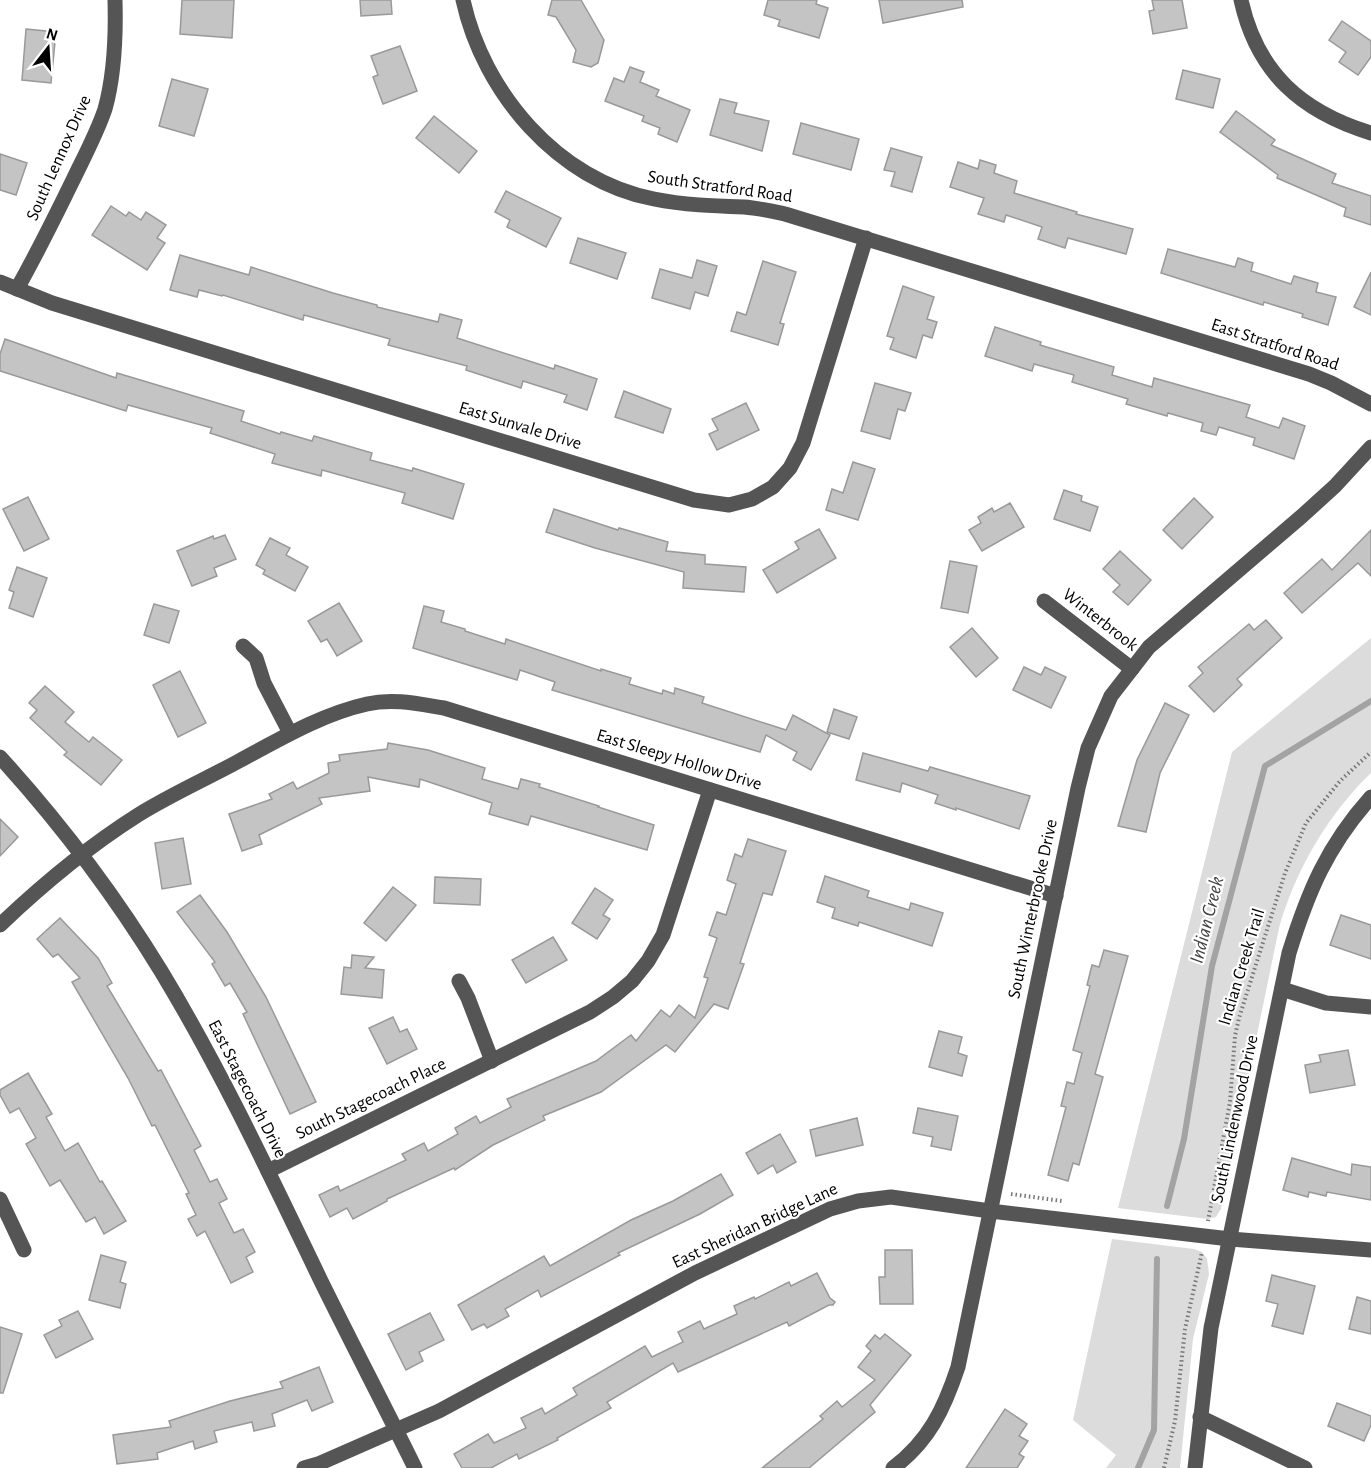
<svg xmlns="http://www.w3.org/2000/svg" width="1371" height="1468" viewBox="0 0 1371 1468" font-family="'Alegreya Sans',sans-serif">
  <style>
    .green { fill: #dcdcdc }
    .lines { fill: none; stroke-linecap: round; stroke-linejoin: round }
    .stream { stroke: #a3a3a3; stroke-width: 6 }
    .building { fill: #c4c4c4; stroke: #999; stroke-width: 1.5 }
    .path { stroke: #777; stroke-width: 4; stroke-dasharray: 1.5 3; stroke-linecap: butt }
    .minor { stroke: #555; stroke-width: 15 }
    .labels { text-anchor: middle; dominant-baseline: central; stroke-width: 4.5; stroke-linejoin: round; paint-order: stroke }
    .street-label { font-size: 18px; fill: #000; stroke: #fff }
    .water-label { font-size: 20px; font-style: italic; fill: #444; stroke: #fff }
  </style>
  <rect width="100%" height="100%" fill="#fff"/>
  <g class="green">
    <path d="M1371,638v135c-43,41 -76,98 -92,155l-58,281 -5,8 -8,2 -90,-11 114,-456z"/>
    <path d="M1112,1239l82,10 8,3 5,7 2,15 -16,65 -13,129h-74l10,-13 -43,-35z"/>
  </g>
  <g class="lines">
    <g class="stream">
      <path d="M1167,1206l17,-67 28,-173 53,-200 106,-65"/>
      <path d="M1138,1468l16,-38 3,-171"/>
    </g>
  </g>
  <g class="building">
    <path d="M182,0h52l-2,38 -52,-4z"/>
    <path d="M360,0h31l1,14 -31,2z"/>
    <path d="M552,0h29l23,40 -6,23 -7,4 -18,-5 3,-12 -20,-33 -8,-2z"/>
    <path d="M768,0h49l-1,4 12,4 -9,30 -41,-12 2,-6 -16,-5z"/>
    <path d="M879,0h83l1,7 -80,16z"/>
    <path d="M1152,0h30l5,28 -34,6 -4,-23 5,-1z"/>
    <path d="M1342,21l29,20v16l-13,18 -19,-13 7,-10 -17,-12z"/>
    <path d="M26,29l30,3 -5,51 -29,-3z"/>
    <path d="M400,46l17,45 -34,13 -10,-27 5,-2 -7,-19z"/>
    <path d="M630,67l14,5 -4,10 19,8 -3,6 34,14 -13,32 -19,-8 2,-6 -18,-7 2,-5 -39,-15 9,-23 10,4z"/>
    <path d="M1183,70l37,9 -7,29 -37,-9z"/>
    <path d="M172,79l36,10 -14,47 -35,-10z"/>
    <path d="M720,99l17,4 -3,10 35,8 -7,30 -52,-16z"/>
    <path d="M1236,111l39,29 -4,5 65,29 -4,9 39,13v29l-27,-9 2,-8 -69,-30 1,-3 -58,-43z"/>
    <path d="M434,116l43,35 -18,22 -43,-35z"/>
    <path d="M801,123l58,16 -8,31 -58,-16z"/>
    <path d="M891,148l31,9 -10,35 -21,-6 4,-14 -11,-2z"/>
    <path d="M0,154l27,9 -11,32 -16,-5z"/>
    <path d="M980,160l16,5 -2,8 23,8 -3,12 63,19 -1,2 57,15 -7,25 -58,-16 -3,10 -27,-9 4,-12 -36,-12 -2,7 -26,-8 6,-16 -34,-11 8,-25 20,7z"/>
    <path d="M506,191l55,27 -15,29 -39,-20 3,-7 -15,-8z"/>
    <path d="M111,206l15,10 3,-4 12,8 5,-8 20,13 -9,13 8,5 -18,27 -55,-35z"/>
    <path d="M578,238l48,15 -9,26 -47,-16z"/>
    <path d="M1168,249l67,18 3,-9 15,5 -2,8 40,13 3,-8 24,7 -2,9 20,5 -8,28 -26,-8 1,-3 -39,-12 -1,3 -102,-32z"/>
    <path d="M180,255l69,20 2,-8 82,26 44,12v2l61,15 2,-8 22,6 -5,18 97,31 1,-4 42,14 -10,31 -23,-8 3,-7 -44,-14 -2,7 -55,-18 1,-4 -79,-21 2,-6 -86,-24 -1,5 -80,-25 -1,1 -23,-6 -2,7 -27,-7z"/>
    <path d="M697,260l20,6 -9,30 -13,-4 -5,17 -38,-11 8,-29 32,9z"/>
    <path d="M763,261l33,11 -16,51 4,1 -6,21 -47,-14 6,-19 9,3z"/>
    <path d="M1371,272v43l-17,-8z"/>
    <path d="M903,286l31,11 -7,22 10,3 -5,16 -9,-3 -7,23 -26,-9 4,-11 -7,-2z"/>
    <path d="M995,327l46,15 -1,3 74,22 -2,8 40,12 2,-9 96,27 -4,12 33,11 4,-10 22,8 -11,33 -41,-14 2,-7 -36,-11 -3,8 -15,-4 2,-8 -35,-10 -1,3 -41,-12 2,-5 -56,-17 2,-7 -40,-11 -2,7 -47,-15z"/>
    <path d="M5,339l111,39 1,-5 127,38 -3,10 39,13 1,-2 31,9 2,-5 17,5 41,12 -2,7 42,11 1,-3 51,16 -11,35 -51,-16 3,-10 -83,-23 -1,6 -49,-13 3,-9 -65,-21 2,-5 -84,-23 -2,6 -126,-40v-17z"/>
    <path d="M875,383l36,10 -6,18 -7,-2 -8,30 -29,-8z"/>
    <path d="M624,391l47,18 -8,24 -48,-16z"/>
    <path d="M746,403l13,27 -42,20 -8,-16 9,-4 -6,-11z"/>
    <path d="M853,462l22,7 -17,51 -32,-10 6,-21 11,4z"/>
    <path d="M1064,490l18,6 -1,5 17,6 -8,24 -36,-12z"/>
    <path d="M28,497l21,42 -25,12 -21,-42z"/>
    <path d="M1194,498l19,19 -31,32 -19,-19z"/>
    <path d="M1010,503l14,24 -42,24 -13,-21 12,-7 -3,-6 14,-9 2,4z"/>
    <path d="M554,509l64,21 1,-2 49,14 -2,9 39,4v9l41,3 -2,25 -61,-4 1,-16 -89,-24 -49,-16z"/>
    <path d="M819,529l17,29 -59,35 -14,-23 36,-21 -4,-7z"/>
    <path d="M1371,530v46l-13,-13 -56,50 -18,-20 38,-34 10,11z"/>
    <path d="M225,535l11,24 -22,9 3,8 -25,10 -15,-35 36,-15 1,3z"/>
    <path d="M270,538l20,10 -4,7 22,12 -13,24 -32,-17 2,-4 -9,-5z"/>
    <path d="M1120,551l31,29 -23,25 -15,-13 7,-7 -17,-16z"/>
    <path d="M950,561l27,5 -9,47 -27,-5z"/>
    <path d="M17,567l30,11 -14,39 -24,-9 5,-16 -5,-2z"/>
    <path d="M339,603l23,38 -25,15 -10,-17 -6,3 -13,-21z"/>
    <path d="M154,604l25,7 -10,32 -25,-8z"/>
    <path d="M424,606l20,5 -3,11 24,7v2l40,13 1,-5 95,32v-2l30,9 -2,6 33,10 1,-4 11,4 1,-6 29,9 -2,6 84,27 7,-15 37,20 -19,35 -18,-10 4,-8 -31,-17 -6,17 -208,-62 3,-8 -35,-12 -3,10 -104,-32z"/>
    <path d="M1266,620l16,18 -45,41 5,6 -28,27 -25,-26 14,-13 -5,-6 51,-43 5,6z"/>
    <path d="M972,628l26,30 -22,19 -26,-30z"/>
    <path d="M1024,667l17,8 4,-8 21,10 -15,31 -38,-18z"/>
    <path d="M180,671l26,52 -28,14 -25,-52z"/>
    <path d="M45,686l29,26 -9,10 24,20 4,-5 29,23 -21,25 -37,-30 3,-3 -37,-34 7,-8 -8,-7z"/>
    <path d="M1165,703l24,12 -29,58 -14,59 -28,-6 19,-66z"/>
    <path d="M834,709l23,8 -8,22 -22,-7z"/>
    <path d="M388,743l40,7 57,18 -3,11 36,10 3,-10 19,5 -1,3 60,19 -1,1 56,18 -7,25 -116,-34 -3,9 -39,-11 3,-11 -72,-24 -1,8 -51,-10 2,14 -51,7 3,6 -63,31 3,9 -20,7 -13,-37 43,-15 -3,-5 24,-12 4,7 32,-16 -1,-10 12,-2 -1,-6 48,-6z"/>
    <path d="M863,753l65,18 2,-4 100,29 -11,33 -63,-21v2l-21,-7 3,-8 -36,-12 -2,9 -44,-12z"/>
    <path d="M0,819l18,18 -18,19z"/>
    <path d="M183,838l8,46 -29,5 -7,-46z"/>
    <path d="M748,839l38,12 -14,44 -9,-2 -23,70 4,1 -16,45 -14,-5 -39,48 -9,-7 -65,47 -58,24 2,4 -52,25 -38,25 -1,-2 -67,31v2l-34,18 -6,-11 -17,9 -11,-22 19,-9 2,5 66,-31 -4,-6 22,-11 4,8 30,-17 -3,-6 21,-12 4,7 31,-16 -4,-8 89,-38 35,-26 5,6 25,-31 9,7 9,-12 16,13 13,-40 -4,-1 13,-39 -8,-3 8,-23 9,3 10,-31 -9,-4 8,-26 7,3z"/>
    <path d="M825,876l44,15 -2,6 42,13 2,-7 32,10 -11,33 -73,-24 -1,4 -26,-8 3,-10 -18,-6z"/>
    <path d="M435,877l46,2 -1,26 -46,-2z"/>
    <path d="M393,887l23,18 -30,36 -22,-18z"/>
    <path d="M595,888l18,12 -10,15 7,4 -13,20 -25,-16z"/>
    <path d="M200,895l27,37 39,65 50,105 -26,12 -47,-100 4,-2 -17,-29 -5,3 -13,-22 3,-2 -38,-50z"/>
    <path d="M1341,915l30,10v34l-41,-14z"/>
    <path d="M60,918l38,40 14,25 -5,3 51,85 3,-1 40,76 -7,4 16,32 7,-3 10,20 -8,4 15,30 9,-4 12,23 -9,5 7,15 -22,11 -26,-52 -8,5 -9,-17 8,-4 -10,-21 3,-1 -34,-68 -3,1 -24,-48 -56,-96 8,-4 -22,-24 -5,3 -16,-18z"/>
    <path d="M553,937l14,23 -41,23 -14,-23z"/>
    <path d="M1104,950l24,6 -33,118 8,3 -24,88 -6,-2 -5,18 -20,-6 18,-68 -5,-1 6,-24 7,2 8,-31 -9,-3 17,-64 -3,-1 5,-20 7,2z"/>
    <path d="M352,955l22,2 -9,11 19,2 -2,28 -41,-4 3,-27 7,1z"/>
    <path d="M393,1017l7,15 7,-3 10,20 -30,15 -18,-36z"/>
    <path d="M939,1031l23,6 -4,16 9,3 -5,20 -33,-9z"/>
    <path d="M1348,1050l7,35 -45,8 -5,-28 16,-3 -2,-7z"/>
    <path d="M28,1073l24,41 -6,3 19,34 13,-8 22,39 2,-1 24,40 -22,13 -9,-17 -9,5 -26,-42 -10,6 -24,-42 10,-6 -17,-30 -9,5 -10,-18v-5z"/>
    <path d="M918,1108l40,8 -7,34 -20,-4 2,-9 -20,-4z"/>
    <path d="M857,1118l6,27 -47,11 -6,-26z"/>
    <path d="M780,1134l16,28 -19,11 -4,-8 -15,9 -12,-21z"/>
    <path d="M1292,1158l59,17 1,-11 19,3v33l-44,-8 -1,4 -17,-4 -1,5 -25,-7z"/>
    <path d="M721,1174l12,21 -33,19 -82,39 2,2 -79,42 -3,-7 -33,19 4,7 -22,12 -3,-4 -12,6 -14,-25 86,-49 6,10 81,-46 42,-19z"/>
    <path d="M885,1250h27l1,54h-33l-1,-27h6z"/>
    <path d="M101,1255l25,7 -6,20 6,2 -6,24 -31,-8z"/>
    <path d="M817,1273l13,25 5,4 -2,3h-4l-40,21 -2,-4 -109,50 -5,-9 -66,39 4,6 -54,30 1,2 -39,19 -2,-5 -26,14h-29l-8,-14 34,-20 6,9 32,-15 -5,-10 21,-10 3,6 32,-19 -4,-7 72,-42 7,11 31,-15 -5,-10 22,-11 4,8 33,-15 -3,-8 20,-9 1,2 34,-17 2,4z"/>
    <path d="M1272,1275l43,11 -12,48 -31,-8 6,-22 -12,-3z"/>
    <path d="M1357,1297l14,4v33l-22,-5z"/>
    <path d="M78,1311l15,28 -37,19 -12,-23 18,-9 -3,-6z"/>
    <path d="M430,1313l14,27 -25,12 4,9 -17,9 -18,-36z"/>
    <path d="M0,1327l22,7 -19,59h-3z"/>
    <path d="M885,1334l26,21 -41,50 5,7 -66,56h-47l61,-49 -3,-3 17,-15 5,6 33,-27 -17,-13 13,-16 -5,-5 9,-11 5,4z"/>
    <path d="M319,1367l14,35 -21,9 -5,-11 -35,14 3,12 -21,5 -2,-9 -38,9 3,11 -22,7 -2,-8 -36,12 1,6 -41,5 -4,-29 58,-8 -2,-6 61,-20 53,-13 -3,-6z"/>
    <path d="M1337,1403l34,13v9l-7,16 -36,-15z"/>
    <path d="M1005,1409l22,15 -8,12 9,5 -9,13 5,3 -7,11h-51z"/>
  </g>
  <g class="lines">
    <g class="path">
      <path d="M1011,1194l51,7"/>
      <path d="M1208,1221l22,-119 5,-66 4,-18 46,-145 21,-50 34,-42 31,-29"/>
      <path d="M1164,1468l11,-47 10,-92 17,-77"/>
    </g>
    <g class="minor">
      <path d="M463,0c20,92 95,181 191,199 30,6 60,7 90,8 14,1 27,4 41,7l524,160 22,9 40,21"/>
      <path d="M1241,0c16,73 61,112 130,133"/>
      <path d="M0,282l52,21 642,197 35,5 23,-6 21,-12 17,-19 13,-25 63,-205"/>
      <path d="M17,289c20,-36 38,-72 56,-109 11,-23 24,-47 32,-71 10,-36 11,-73 10,-109"/>
      <path d="M1044,601l88,68"/>
      <path d="M243,646l13,12 8,25 26,50"/>
      <path d="M0,757c60,66 114,137 161,214 60,99 110,206 160,310 31,63 63,124 94,187"/>
      <path d="M0,925c42,-40 89,-79 138,-110 32,-20 68,-36 101,-54 41,-22 83,-47 128,-57 26,-6 52,0 77,4l612,188"/>
      <path d="M459,981l9,17 24,63"/>
      <path d="M1282,989l44,14 45,4"/>
      <path d="M268,1171l322,-159 23,-15 19,-16 16,-20 15,-26 47,-145"/>
      <path d="M0,1199l24,51"/>
      <path d="M1200,1417l105,51"/>
      <path d="M304,1468l14,-4 121,-53 256,-138 135,-64 28,-8 33,-4 99,14 240,28 141,11"/>
      <path d="M893,1468c36,-27 51,-59 65,-101l120,-579 10,-40 23,-52 38,-49 153,-131 33,-30 36,-39"/>
      <path d="M1195,1468l16,-140 78,-375c19,-61 38,-107 82,-156"/>
    </g>
  </g>
  <g class="labels">
    <g class="street-label">
      <text transform="translate(59 158) rotate(-66)">South Lennox Drive</text>
      <text transform="translate(720 187) rotate(8)">South Stratford Road</text>
      <text transform="translate(1275 345) rotate(18)">East Stratford Road</text>
      <text transform="translate(520 426) rotate(17)">East Sunvale Drive</text>
      <text transform="translate(1100 620) rotate(38)">Winterbrook</text>
      <text transform="translate(679 760) rotate(17)">East Sleepy Hollow Drive</text>
      <text transform="translate(1033 909) rotate(-78)">South Winterbrooke Drive</text>
      <text transform="translate(1242 967) rotate(-73)">Indian Creek Trail</text>
      <text transform="translate(247 1089) rotate(63)">East Stagecoach Drive</text>
      <text transform="translate(371 1099) rotate(-26)">South Stagecoach Place</text>
      <text transform="translate(1235 1119) rotate(-78)">South Lindenwood Drive</text>
      <text transform="translate(755 1226) rotate(-25)">East Sheridan Bridge Lane</text>
    </g>
    <g class="water-label">
      <text transform="translate(1207 920) rotate(-76)">Indian Creek</text>
    </g>
  </g>
  <g transform="translate(48 48) rotate(17)" stroke="#ffffff" stroke-width="4.5" paint-order="stroke">
  <path d="M0-4.5L10 22L0 15L-10 22Z" fill="#000000"/>
  <text y="-9" font-size="16" font-weight="bold" text-anchor="middle" fill="#000000">N</text>
  </g>
</svg>
